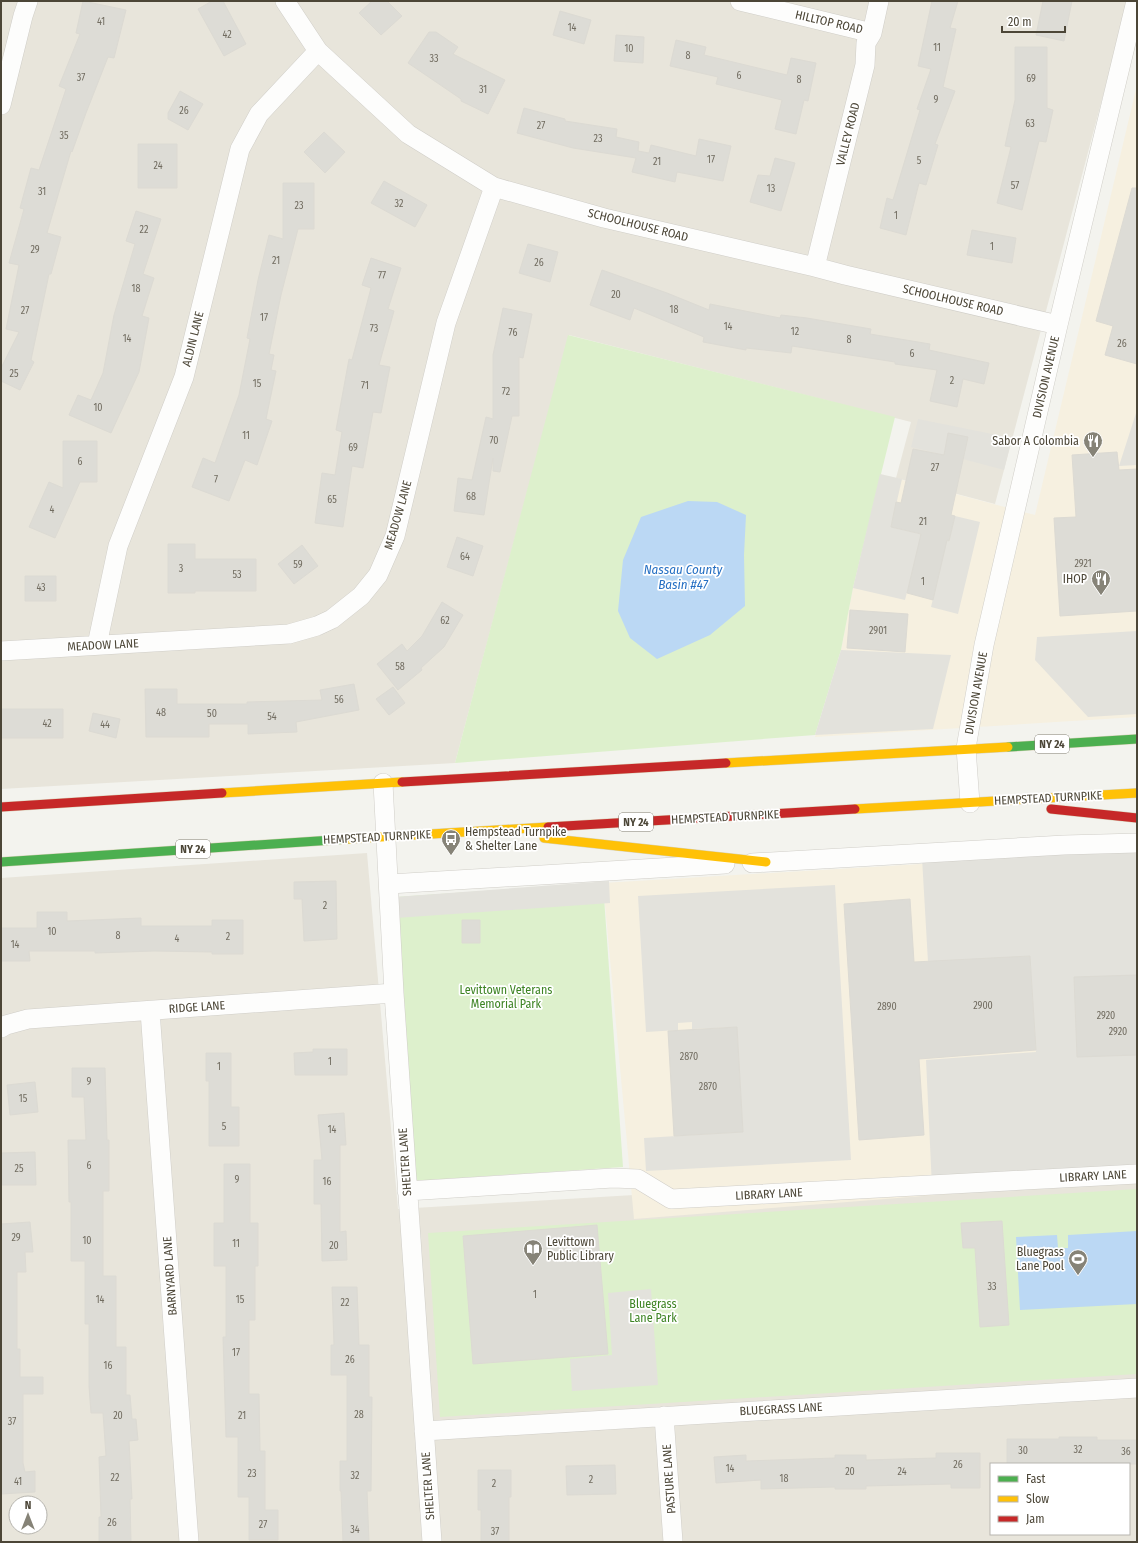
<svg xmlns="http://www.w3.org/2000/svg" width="1138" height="1543" viewBox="0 0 1138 1543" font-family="'Fira Sans Condensed',sans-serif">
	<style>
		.residential { fill: #e8e5db; fill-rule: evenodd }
		.commercial { fill: #f6f0e0 }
		.green { fill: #ddf0cc }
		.parking { fill: #e3e2dc }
		.water { fill: #bbd8f4 }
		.building { fill: #dddcd6; stroke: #dcdad3 }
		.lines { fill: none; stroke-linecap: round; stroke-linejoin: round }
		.street-casing { stroke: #d0cec8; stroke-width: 20 }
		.fast-casing { stroke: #d8d2b9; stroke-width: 10 }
		.slow-casing { stroke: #d8d2b9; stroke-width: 10 }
		.jam-casing { stroke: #d8d2b9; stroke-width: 10 }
		.street { stroke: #fdfdfc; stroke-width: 19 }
		.fast { stroke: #4caf50; stroke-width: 9 }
		.slow { stroke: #ffc107; stroke-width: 9 }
		.jam { stroke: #c62828; stroke-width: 9 }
		.labels { text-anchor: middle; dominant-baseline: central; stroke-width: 3.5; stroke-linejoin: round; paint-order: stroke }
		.number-label { font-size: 10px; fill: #716c60 }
		.shield { fill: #fff; stroke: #827e73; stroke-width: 1 }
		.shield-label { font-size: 11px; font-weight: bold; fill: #4c4637 }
		.street-label { font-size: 12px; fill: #4c4637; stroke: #fff }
		.poi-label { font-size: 12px; fill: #4c4637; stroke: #fff; text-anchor: end }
		.park-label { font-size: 12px; fill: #3e8424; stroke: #fff }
		.water-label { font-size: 13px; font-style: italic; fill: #256fc3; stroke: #fff }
	</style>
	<rect width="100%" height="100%" fill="#f3f3ee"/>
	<path class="residential" d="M1 1H1128L995 504 896 478 911 422 569 335 455 763 1 789Z
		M367 853 398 1209 1137 1165V1542H1V878ZM991 1464H1129V1534H991ZM16 1503H40V1527H16Z"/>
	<path class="commercial" d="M1137 85V717L815 737 841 650 853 588 880 474 1035 515Z
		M1137 851V1179L634 1219 603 883Z"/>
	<path class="green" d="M568 335 895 417 853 588 841 650 815 735 455 763Z
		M603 883 623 1167 415 1181 395 897Z
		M1137 1189V1374L440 1417 428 1233Z"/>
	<path class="parking" d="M1137 410V465L1119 466Z
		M918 419 1012 438 1004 470 963 459 968 437 948 433 944 455 911 447Z
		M880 474 902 479 891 527 949 541 955 516 980 522 958 614 931 607 940 570 914 565 905 600 853 588Z
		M1137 631V714L1088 717 1035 660 1037 637Z
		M841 650 951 655 933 729 815 735Z
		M1137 844V1175L932 1187 926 1060 1036 1052 1030 956 928 962 922 858Z
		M609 881 610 903 396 918 395 897Z
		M835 885 851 1160 646 1171 644 1138 743 1132 737 1027 692 1029V1022L678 1023V1030L646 1032 638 896Z
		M651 1289 658 1385 572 1391 570 1359 612 1355 608 1293Z"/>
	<path class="water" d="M688 501 717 502 746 515 744 555 745 606 710 635 657 659 630 638 618 611 623 560 641 517Z
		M1137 1231V1304L1020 1310 1016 1237 1057 1235 1058 1248H1068V1235Z"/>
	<path class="building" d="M83 1 126 10 114 58 108 57 86 113 72 152 71 151 47 233 61 237 51 274H49L31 360 34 362 20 390 1 381V368L19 332 6 329 19 265 9 263 24 209 20 208 31 168 39 170 66 89 59 86 80 34 76 33Z
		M212 1H223L246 44 224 56 198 9Z
		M372 1H387L402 16 381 35 359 13Z
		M932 1H958L950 28 956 29 943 87 955 91 935 144 938 145 926 185 919 183 906 235 880 228 887 198 893 200 920 110 917 109 931 69 918 66Z
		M1043 1H1072L1064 41 1036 35Z
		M560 11 591 20 584 44 553 35Z
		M429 32H436L458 47 453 54 505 80 488 114 461 101V99L408 63Z
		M616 35 644 37 643 63 614 61Z
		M676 40 706 47 704 55 787 75 791 58 816 63 808 101 804 100 796 134 775 129 782 100 716 84 718 77 670 66Z
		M1015 47H1047V108L1053 110 1046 142 1039 141 1022 210 997 203 1011 147 1005 146 1015 100Z
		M180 91 203 104 188 130 168 119V113Z
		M524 108 565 119V121L617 129 616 137 639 142 638 151 649 153 651 145 696 156 699 139 731 146 723 181 677 172 675 182 632 172 636 158 573 148 517 133Z
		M324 132 345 152 325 173 304 152Z
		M138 144H177V188H138Z
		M775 158 795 163 781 211 750 202 758 175 770 176Z
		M384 181 427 205 415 227 371 203Z
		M283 183H314V229H298L281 295 269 354 274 355 271 370 276 371 266 419 272 421 257 465 245 460 229 501 192 487 203 458 215 463 239 395 250 339 247 338 258 280 269 235 283 239Z
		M1132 188H1137V364L1105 355 1113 326 1096 321Z
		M136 211 161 219 143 274 154 278 142 316 149 318 139 372 111 433 69 415 78 395 91 400 103 373 114 315 135 244 126 241Z
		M972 230 1016 238 1012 263 967 255Z
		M528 244 558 252 550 282 519 273Z
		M371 258 401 268 388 309 394 311 379 365 390 367 381 413 373 412 363 468 352 466 343 527 315 523 322 473 335 475 342 432 336 430 349 359 352 360 371 288 362 285Z
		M602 270 667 293 709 310 710 304 780 318 781 315 807 318 871 329 870 334 930 344 929 350 989 363 984 384 963 379 957 407 930 401 937 370 895 364V362L792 346 791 353 746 348V350L703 342 704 337 634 308 630 320 590 305Z
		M503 308 532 314 523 358 519 357V416H512L500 472 493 471V458L484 515 454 511 458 478 472 480 486 417 493 419V355Z
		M948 433 968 437 951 515 955 516 949 541 947 540 933 600 907 593 921 534 891 527 896 502 901 503 913 449 944 455Z
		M63 441H97V482H80L55 538 29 527 49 482 63 488Z
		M1117 452 1119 470 1137 469V611L1060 616 1054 518 1076 517 1072 455Z
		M457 537 483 546 473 576 447 567Z
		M168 544H195V559H256V591H195V593H168Z
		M302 545 318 566 294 584 278 564Z
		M25 576H56V601H25Z
		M442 602 463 615 444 647 421 668 422 670 398 690 377 664 402 644 407 651 422 636Z
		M850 610 908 614 905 652 847 648Z
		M354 684 359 710 296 722 297 732 248 734V724H209V737H146L145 689H177V704H247V702L322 700 320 690Z
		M393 687 405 703 389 715 376 699Z
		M1 709H63V738H1Z
		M93 713 120 719 116 738 89 731Z
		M336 881 337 939 304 941 302 899H294V882Z
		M910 899 914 962 1030 956 1036 1050 919 1059 924 1135 859 1140 844 904Z
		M37 912H67V921L141 918V926H212V920H243V954H212V952L154 951 95 953V951H29L30 961H1V928H37Z
		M462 920H480V943H462Z
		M1137 975V1055L1077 1057 1074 977Z
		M737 1027 743 1132 674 1136 668 1031Z
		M313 1049H347V1075H295L294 1053 313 1052Z
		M206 1053H231V1107H239V1146H209V1081H206Z
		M72 1068H105L107 1140H109V1191H103V1276H116V1347H126V1395H130L132 1419H136L138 1440 129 1441 132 1499H130L131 1542H99V1517H101L99 1457 106 1456 103 1413H91L89 1386V1324H85V1261H71V1202H69L68 1140H86L84 1097H72Z
		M35 1082 38 1112 10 1115 7 1085Z
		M344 1113 346 1145H340V1232L346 1231 347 1260 322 1261 321 1204H314V1160H322L318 1115Z
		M35 1152 36 1185H2L1 1153Z
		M224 1164H250V1223H258V1266H255V1320H249V1394H259L260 1451H265V1510H278V1540H249V1497H238V1437H226L223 1337H226V1266H214V1223H224Z
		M1002 1221 1009 1325 980 1327 975 1248H963L961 1223Z
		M30 1222 33 1252H25L26 1272H17V1349H20V1377H43V1394H23V1463L25 1472 35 1471V1492L1 1494V1224Z
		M597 1225 608 1354 473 1364 463 1236Z
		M332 1287H357L359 1345H369V1397H372L371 1491H367L369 1542H343L341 1491H340V1461H347V1375H331V1345H334Z
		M1059 1437H1097V1440H1137V1464H1115V1463L1007 1464V1439H1059Z
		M936 1453H980V1488H951V1484L866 1486V1489H835V1487L761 1489V1480L716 1483 714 1457 746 1455V1461L835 1458V1455H866V1460L936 1458Z
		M615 1465 616 1494 567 1495 566 1466Z
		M478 1470H511V1497H509V1542H481V1510H478Z"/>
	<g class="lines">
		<g class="street-casing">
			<path id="street" d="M285 1 318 51 408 134 494 187 604 218 815 267 845 275 1058 325
				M740 1 872 33
				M1 105 23 16 28 1
				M815 267 865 65 866 43 872 33 879 1
				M97 645 118 546 184 377 240 149 259 114 318 51
				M1 651 289 634 317 626 332 619 361 596 378 575 395 536 446 323 494 187
				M383 783 394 993 432 1542
				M970 803 966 748 984 645 1058 325 1136 1
				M752 863 1064 845 1137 843
				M389 884 725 864
				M150 1011 189 1542
				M1 1028 6 1025 28 1019 394 993
				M407 1191 613 1178 638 1179 671 1199 1137 1174
				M664 1416 673 1542
				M424 1431 1137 1388"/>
		</g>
		<g class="fast-casing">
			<path id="fast" d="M1008 747 1137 739
				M1 862 348 839"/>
		</g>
		<g class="slow-casing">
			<path id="slow" d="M726 763 1008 747
				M222 793 402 782
				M855 809 1137 793
				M544 838 766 862
				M348 839 548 827"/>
		</g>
		<g class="jam-casing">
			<path id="jam" d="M402 782 726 763
				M1 807 222 793
				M1051 809 1137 818
				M548 827 855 809"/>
		</g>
		<use href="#street" class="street"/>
		<use href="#fast" class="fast"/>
		<use href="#slow" class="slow"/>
		<use href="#jam" class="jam"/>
	</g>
	<defs>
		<g id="restaurant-pin" transform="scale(1)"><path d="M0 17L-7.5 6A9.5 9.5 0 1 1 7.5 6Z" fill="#868377" stroke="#fff"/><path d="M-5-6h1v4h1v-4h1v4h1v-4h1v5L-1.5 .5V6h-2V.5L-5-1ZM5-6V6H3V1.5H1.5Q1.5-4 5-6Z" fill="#fff"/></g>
		<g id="bus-pin" transform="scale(1)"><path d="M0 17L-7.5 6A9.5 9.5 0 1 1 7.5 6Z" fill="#868377" stroke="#fff"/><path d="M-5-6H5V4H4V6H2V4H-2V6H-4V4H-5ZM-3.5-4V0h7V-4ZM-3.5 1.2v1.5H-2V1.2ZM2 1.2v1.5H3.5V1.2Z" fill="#fff"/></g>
		<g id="library-pin" transform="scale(1)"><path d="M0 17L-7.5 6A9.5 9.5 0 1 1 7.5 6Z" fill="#868377" stroke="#fff"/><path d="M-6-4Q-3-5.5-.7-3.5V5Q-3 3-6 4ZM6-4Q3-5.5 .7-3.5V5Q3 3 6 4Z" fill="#fff"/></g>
		<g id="stadium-pin" transform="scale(1)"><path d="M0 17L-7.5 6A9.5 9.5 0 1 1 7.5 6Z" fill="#868377" stroke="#fff"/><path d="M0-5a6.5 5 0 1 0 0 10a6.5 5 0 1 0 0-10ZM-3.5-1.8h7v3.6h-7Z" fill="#fff"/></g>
	</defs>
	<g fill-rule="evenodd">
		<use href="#restaurant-pin" x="1093" y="441"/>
		<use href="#restaurant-pin" x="1101" y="579"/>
		<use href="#bus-pin" x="451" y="839"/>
		<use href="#library-pin" x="533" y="1249"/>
		<use href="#stadium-pin" x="1078" y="1259"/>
	</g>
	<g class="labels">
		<g class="number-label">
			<text x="101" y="22">41</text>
			<text x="572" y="28">14</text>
			<text x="227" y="35">42</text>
			<text x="937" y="48">11</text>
			<text x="629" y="49">10</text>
			<text x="688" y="56">8</text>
			<text x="434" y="59">33</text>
			<text x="739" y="76">6</text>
			<text x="81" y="78">37</text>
			<text x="1031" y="79">69</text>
			<text x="799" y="80">8</text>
			<text x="483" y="90">31</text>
			<text x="936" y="100">9</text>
			<text x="184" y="111">26</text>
			<text x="1030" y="124">63</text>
			<text x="541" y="126">27</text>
			<text x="64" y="136">35</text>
			<text x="598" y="139">23</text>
			<text x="711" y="160">17</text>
			<text x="919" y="161">5</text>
			<text x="657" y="162">21</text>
			<text x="158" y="166">24</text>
			<text x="1015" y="186">57</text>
			<text x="771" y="189">13</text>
			<text x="42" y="192">31</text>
			<text x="399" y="204">32</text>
			<text x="299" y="206">23</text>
			<text x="896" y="216">1</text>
			<text x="144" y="230">22</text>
			<text x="992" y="247">1</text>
			<text x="35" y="250">29</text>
			<text x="276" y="261">21</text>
			<text x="539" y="263">26</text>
			<text x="382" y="276">77</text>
			<text x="136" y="289">18</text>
			<text x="616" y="295">20</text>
			<text x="674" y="310">18</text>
			<text x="25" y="311">27</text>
			<text x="264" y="318">17</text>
			<text x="728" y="327">14</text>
			<text x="374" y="329">73</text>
			<text x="795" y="332">12</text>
			<text x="513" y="333">76</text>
			<text x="127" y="339">14</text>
			<text x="849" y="340">8</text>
			<text x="1122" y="344">26</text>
			<text x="912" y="354">6</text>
			<text x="14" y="374">25</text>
			<text x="952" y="381">2</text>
			<text x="257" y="384">15</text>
			<text x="365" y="386">71</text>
			<text x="506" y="392">72</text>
			<text x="98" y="408">10</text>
			<text x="246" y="436">11</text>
			<text x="494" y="441">70</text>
			<text x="353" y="448">69</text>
			<text x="80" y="462">6</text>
			<text x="935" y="468">27</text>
			<text x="216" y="480">7</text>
			<text x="471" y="497">68</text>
			<text x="332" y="500">65</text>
			<text x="52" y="510">4</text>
			<text x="923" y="522">21</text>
			<text x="465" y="557">64</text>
			<text x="1083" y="564">2921</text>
			<text x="298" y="565">59</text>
			<text x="181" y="569">3</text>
			<text x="237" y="575">53</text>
			<text x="923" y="582">1</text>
			<text x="41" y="588">43</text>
			<text x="445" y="621">62</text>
			<text x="878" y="631">2901</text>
			<text x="400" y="667">58</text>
			<text x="339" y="700">56</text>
			<text x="161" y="713">48</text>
			<text x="212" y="714">50</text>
			<text x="272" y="717">54</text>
			<text x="47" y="724">42</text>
			<text x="105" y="725">44</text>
			<text x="325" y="906">2</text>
			<text x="52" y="932">10</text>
			<text x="118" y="936">8</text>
			<text x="228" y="937">2</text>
			<text x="177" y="939">4</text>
			<text x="15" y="945">14</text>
			<text x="983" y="1006">2900</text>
			<text x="887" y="1007">2890</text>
			<text x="1106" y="1016">2920</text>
			<text x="1118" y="1032">2920</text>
			<text x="689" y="1057">2870</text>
			<text x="330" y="1062">1</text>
			<text x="219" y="1067">1</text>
			<text x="89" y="1082">9</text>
			<text x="708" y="1087">2870</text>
			<text x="23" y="1099">15</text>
			<text x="224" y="1127">5</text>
			<text x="332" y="1130">14</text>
			<text x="89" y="1166">6</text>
			<text x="19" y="1169">25</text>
			<text x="237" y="1180">9</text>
			<text x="327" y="1182">16</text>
			<text x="16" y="1238">29</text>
			<text x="87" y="1241">10</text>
			<text x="236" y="1244">11</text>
			<text x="334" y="1246">20</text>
			<text x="992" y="1287">33</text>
			<text x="535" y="1295">1</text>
			<text x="100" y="1300">14</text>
			<text x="240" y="1300">15</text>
			<text x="345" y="1303">22</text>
			<text x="236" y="1353">17</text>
			<text x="350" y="1360">26</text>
			<text x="108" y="1366">16</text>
			<text x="359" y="1415">28</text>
			<text x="118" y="1416">20</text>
			<text x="242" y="1416">21</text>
			<text x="12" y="1422">37</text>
			<text x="1078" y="1450">32</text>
			<text x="1023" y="1451">30</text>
			<text x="1126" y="1452">36</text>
			<text x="958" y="1465">26</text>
			<text x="730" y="1469">14</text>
			<text x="850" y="1472">20</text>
			<text x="902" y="1472">24</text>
			<text x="252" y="1474">23</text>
			<text x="355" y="1476">32</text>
			<text x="115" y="1478">22</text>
			<text x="784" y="1479">18</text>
			<text x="591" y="1480">2</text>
			<text x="18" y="1482">41</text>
			<text x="494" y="1484">2</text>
			<text x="112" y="1523">26</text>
			<text x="263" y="1525">27</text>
			<text x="355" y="1530">34</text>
			<text x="495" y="1532">37</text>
		</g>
		<g class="shield">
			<rect x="1035" y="735" width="34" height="18" rx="3"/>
			<rect x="619" y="813" width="34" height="18" rx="3"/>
			<rect x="176" y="840" width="34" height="18" rx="3"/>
		</g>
		<g class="shield-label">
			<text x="1052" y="744">NY 24</text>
			<text x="636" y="822">NY 24</text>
			<text x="193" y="849">NY 24</text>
		</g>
		<g class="street-label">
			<text transform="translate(829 22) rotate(13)">HILLTOP ROAD</text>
			<text transform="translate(848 134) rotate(-76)">VALLEY ROAD</text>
			<text transform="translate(638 225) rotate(14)">SCHOOLHOUSE ROAD</text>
			<text transform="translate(953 300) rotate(13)">SCHOOLHOUSE ROAD</text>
			<text transform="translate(193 339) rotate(-76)">ALDIN LANE</text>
			<text transform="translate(1046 377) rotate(-77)">DIVISION AVENUE</text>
			<text transform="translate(398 515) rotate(-74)">MEADOW LANE</text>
			<text transform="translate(103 645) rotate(-3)">MEADOW LANE</text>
			<text transform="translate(976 693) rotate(-80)">DIVISION AVENUE</text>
			<text transform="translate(1048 798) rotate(-3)">HEMPSTEAD TURNPIKE</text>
			<text transform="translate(725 817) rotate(-3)">HEMPSTEAD TURNPIKE</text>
			<text transform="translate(377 837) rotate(-3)">HEMPSTEAD TURNPIKE</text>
			<text transform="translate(197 1007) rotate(-4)">RIDGE LANE</text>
			<text transform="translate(405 1162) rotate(-94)">SHELTER LANE</text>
			<text transform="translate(1093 1176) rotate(-3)">LIBRARY LANE</text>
			<text transform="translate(769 1194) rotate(-3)">LIBRARY LANE</text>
			<text transform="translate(170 1276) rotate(-94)">BARNYARD LANE</text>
			<text transform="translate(781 1409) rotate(-3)">BLUEGRASS LANE</text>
			<text transform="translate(669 1479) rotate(-94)">PASTURE LANE</text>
			<text transform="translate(428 1486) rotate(-94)">SHELTER LANE</text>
		</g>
		<g class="poi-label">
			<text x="1079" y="441">Sabor A Colombia</text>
			<text x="1087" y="579">IHOP</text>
			<text x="465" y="832" text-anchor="start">Hempstead Turnpike<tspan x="465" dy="14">&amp; Shelter Lane</tspan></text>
			<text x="547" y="1242" text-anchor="start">Levittown<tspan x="547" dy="14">Public Library</tspan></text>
			<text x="1064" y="1252">Bluegrass<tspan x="1064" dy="14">Lane Pool</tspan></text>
		</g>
		<g class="park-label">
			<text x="506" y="990">Levittown Veterans<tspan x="506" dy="14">Memorial Park</tspan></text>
			<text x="653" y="1304">Bluegrass<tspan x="653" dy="14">Lane Park</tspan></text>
		</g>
		<g class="water-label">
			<text x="683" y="569">Nassau County<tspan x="683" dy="15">Basin #47</tspan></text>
		</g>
	</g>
	<rect width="1138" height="1543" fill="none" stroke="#4c4637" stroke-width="4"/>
	<rect x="990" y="1463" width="140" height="72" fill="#ffffff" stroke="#b7b5af"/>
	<rect x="998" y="1476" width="20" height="6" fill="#4caf50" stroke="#b7b5af"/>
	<text x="1026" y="1483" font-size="12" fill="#4c4637">Fast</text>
	<rect x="998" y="1496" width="20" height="6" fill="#ffc107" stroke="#b7b5af"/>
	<text x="1026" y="1503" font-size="12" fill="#4c4637">Slow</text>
	<rect x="998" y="1516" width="20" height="6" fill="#c62828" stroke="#b7b5af"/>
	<text x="1026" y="1523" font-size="12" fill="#4c4637">Jam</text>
	<g transform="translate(28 1515)"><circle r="19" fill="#ffffff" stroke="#b7b5af"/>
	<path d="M0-3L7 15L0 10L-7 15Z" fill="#868377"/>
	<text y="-6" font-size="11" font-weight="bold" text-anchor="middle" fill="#4c4637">N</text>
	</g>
	<path d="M1002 26v6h63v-6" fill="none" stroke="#4c4637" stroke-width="2"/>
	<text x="1008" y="26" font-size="12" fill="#4c4637" stroke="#ffffff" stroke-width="3" paint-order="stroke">20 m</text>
</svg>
